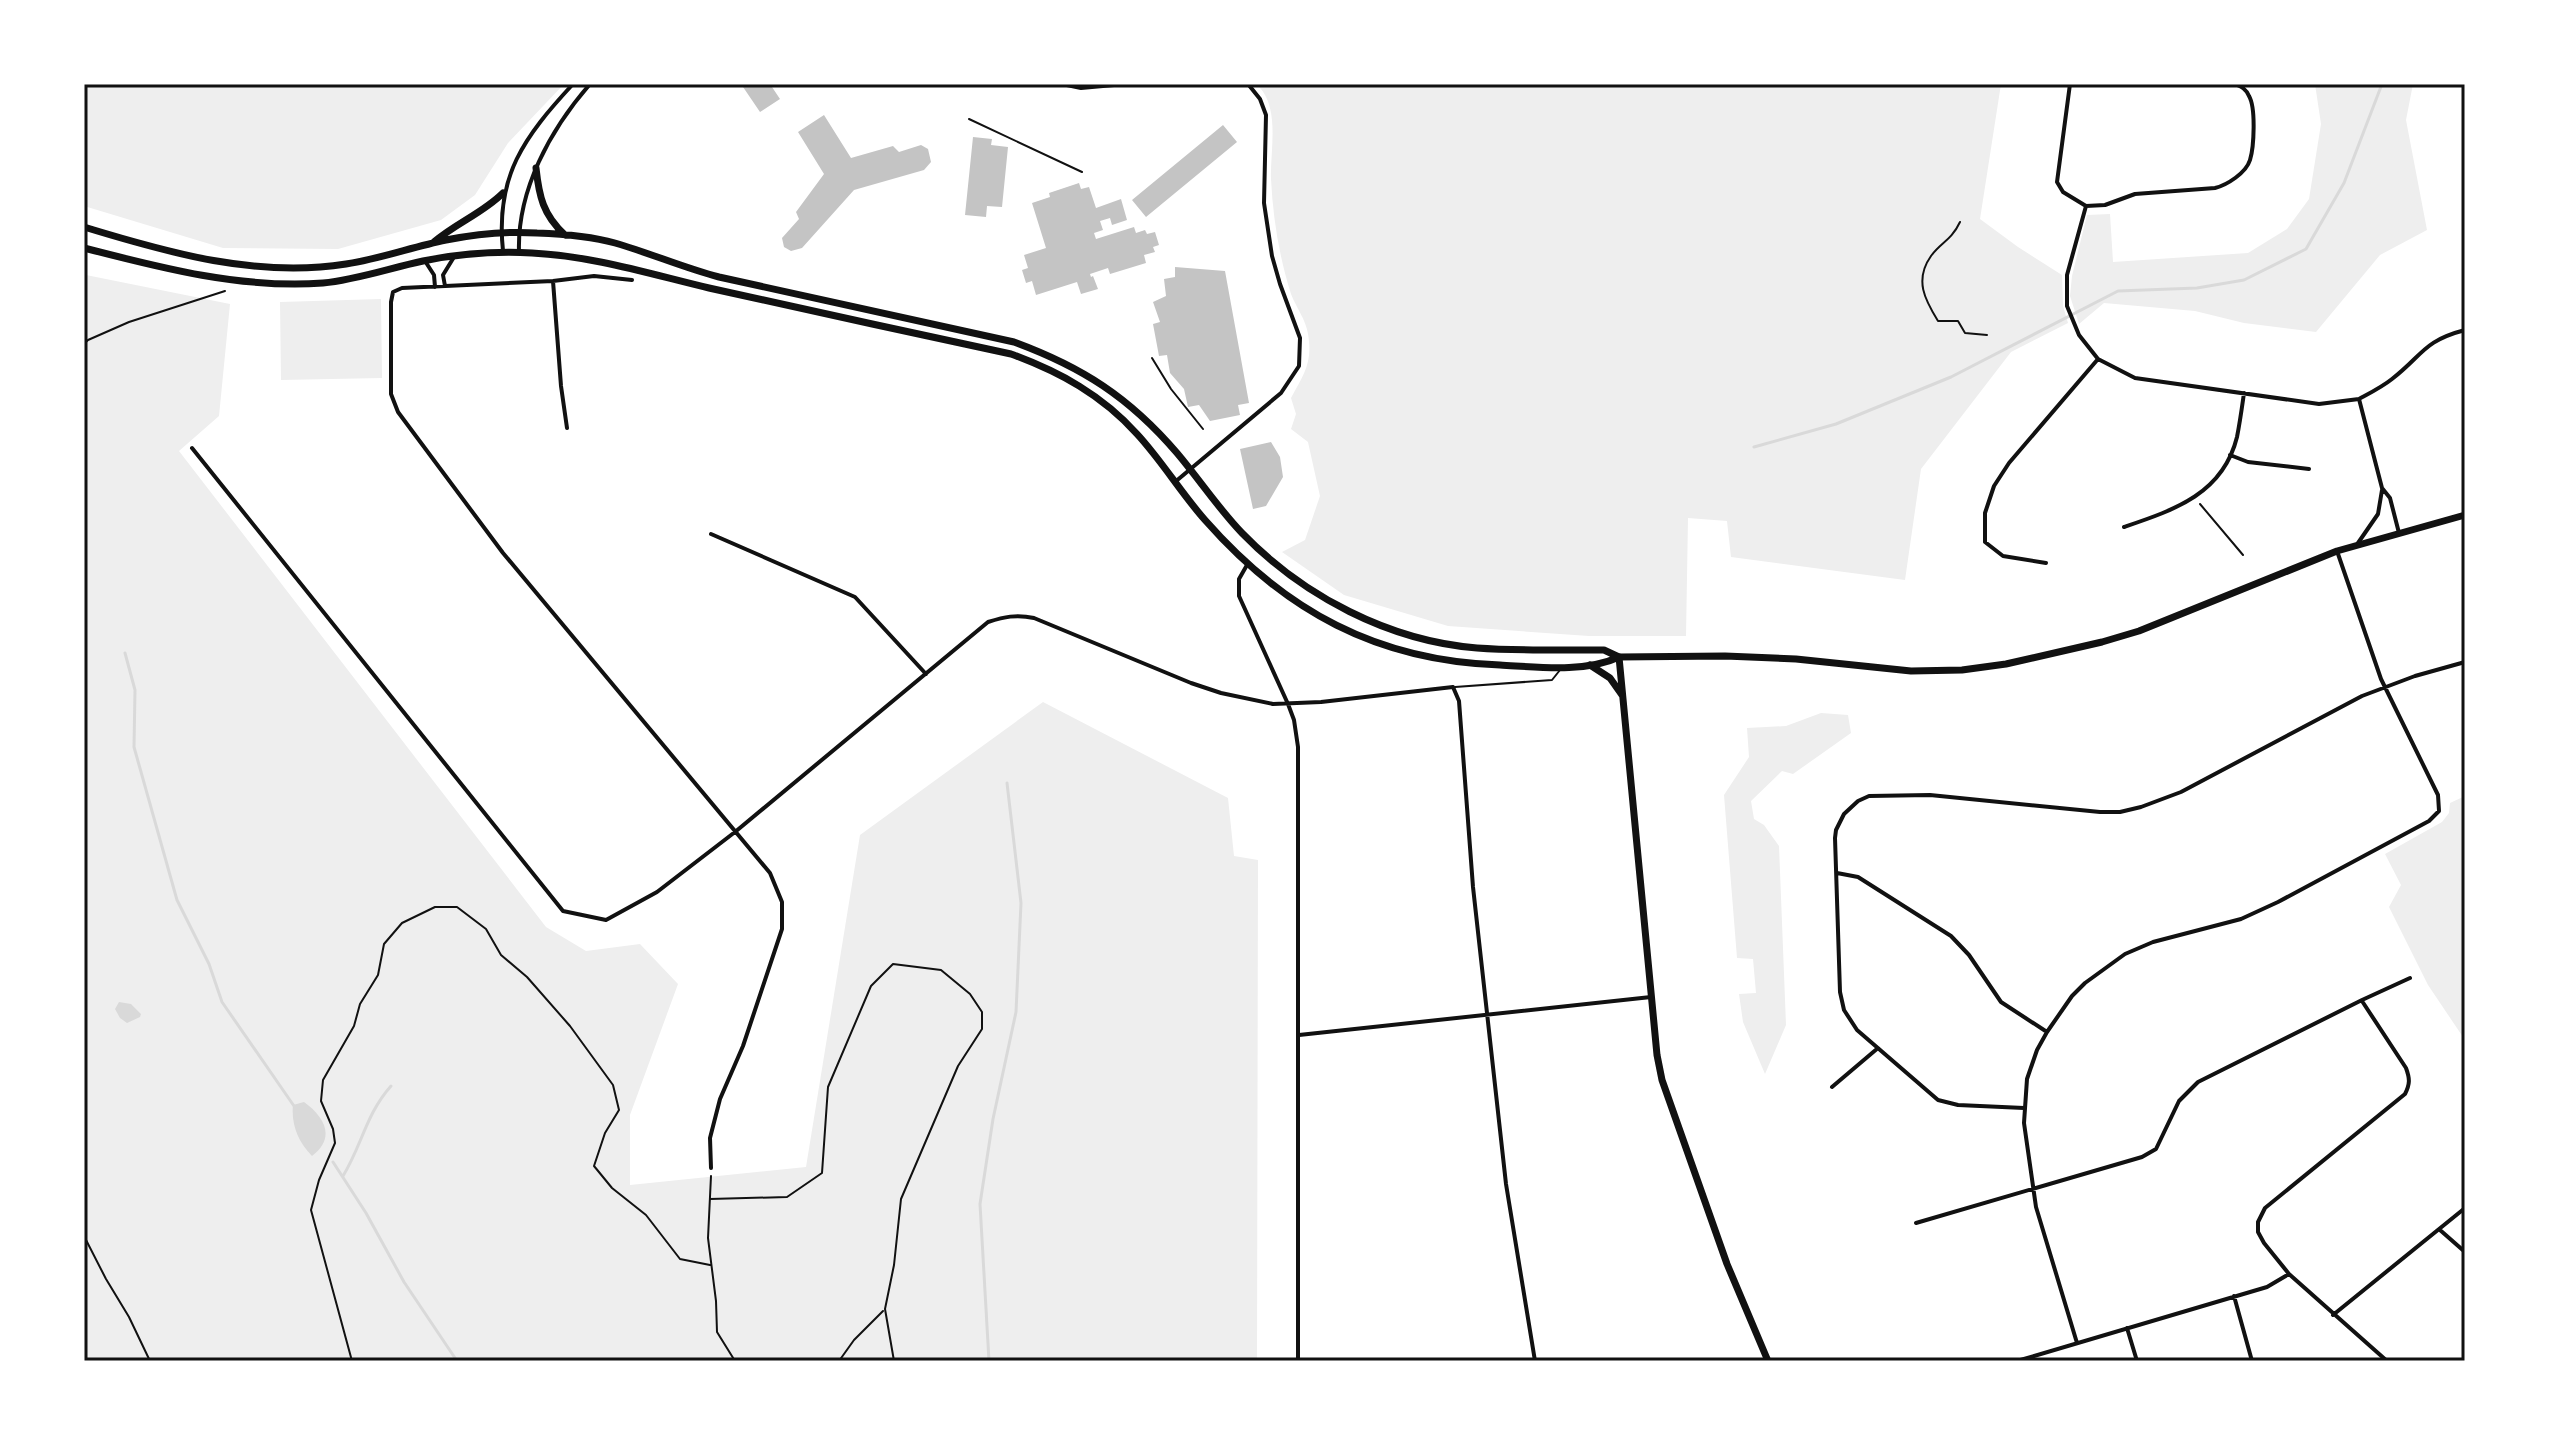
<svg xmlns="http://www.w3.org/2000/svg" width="2549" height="1445" viewBox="0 0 2549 1445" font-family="'PT Serif',serif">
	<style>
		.green { fill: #eee }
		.water { fill: #d9d9d9 }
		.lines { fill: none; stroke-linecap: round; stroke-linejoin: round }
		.stream { stroke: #d9d9d9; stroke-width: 3 }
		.building { fill: #c4c4c4 }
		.path { stroke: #111; stroke-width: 2 }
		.service { stroke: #111; stroke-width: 2 }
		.minor { stroke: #111; stroke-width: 4 }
		.primary { stroke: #111; stroke-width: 7 }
		.trunk { stroke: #111; stroke-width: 7 }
		.neatline { fill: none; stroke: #111; stroke-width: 3 }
	</style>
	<rect width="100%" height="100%" fill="#fff"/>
	<path class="green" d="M84 84H564L508 143 475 195 441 220 338 249 223 248 84 206Z
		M1256 84H2001L1980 219 2018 247 2062 275 2063 306 2068 323 2011 352 1921 469 1905 580 1731 557 1727 521 1688 518 1686 636H1589L1448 626 1344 595 1282 552 1305 540 1320 496 1308 442 1291 429 1296 414 1291 398C1304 374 1313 362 1308 334 1306 320 1296 307 1291 294 1279 256 1273 218 1271 179 1270 150 1281 105 1256 84Z
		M2315 84H2413L2406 120 2427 230 2380 255 2316 332 2244 323 2195 311 2104 303 2079 324 2070 296 2072 276 2087 215 2110 214 2113 262 2248 253 2287 229 2309 199 2321 124Z
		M86 275 230 304 219 416 179 451 546 927 586 951 640 944 678 984 630 1115V1185L806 1167 860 835 1043 702 1228 798 1234 856 1258 860 1257 1361H84Z
		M381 299 382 378 281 380 280 302Z
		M1821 713 1848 715 1851 733 1793 774 1782 771 1751 801 1754 819 1764 825 1779 846 1786 1025 1765 1074 1743 1022 1739 994 1756 993 1753 959 1737 958 1724 795 1749 757 1747 728 1786 726Z
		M2465 796V1040L2428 985 2389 907 2401 885 2385 854 2442 822 2449 813 2450 803Z"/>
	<path class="water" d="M119 1002 131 1004 141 1014 140 1017 127 1023 120 1018 115 1009Z
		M304 1102C325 1117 336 1138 312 1156 298 1142 291 1124 293 1105Z"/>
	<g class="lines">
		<path class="stream" d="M1754 447 1836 424 1951 377 2118 291 2197 288 2244 280 2306 249 2344 183 2382 84
			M125 653 135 690 134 747 177 900 209 964 222 1002 294 1106
			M333 1162 366 1213 404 1282 457 1361
			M343 1176C362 1145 366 1114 391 1086
			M989 1361 980 1204 993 1119 1016 1012 1021 903 1007 783"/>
	</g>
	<path class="building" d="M741 84H770L780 99 760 112Z
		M824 115 851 158 893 146 899 152 921 145 928 149 931 162 924 170 854 190 802 248 791 251 784 247 782 238 799 219 796 212 824 174 798 132Z
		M1223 125 1237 142 1146 217 1132 200Z
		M973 137 992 139 991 145 1008 147 1002 207 987 206 986 217 965 215Z
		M1079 183 1081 189 1089 187 1096 208 1121 199 1127 220 1112 225 1110 218 1100 221 1103 230 1094 233 1096 239 1134 227 1136 233 1145 230 1147 234 1155 232 1159 245 1153 247 1155 252 1144 255 1146 263 1110 274 1108 268 1090 274 1091 277 1093 276 1098 289 1081 294 1077 282 1036 295 1032 281 1026 283 1022 270 1028 268 1024 255 1046 248 1032 203 1050 197 1049 193Z
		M1175 267 1225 271 1249 403 1238 405 1240 415 1210 421 1199 405 1188 407 1184 389 1170 373 1167 355 1159 356 1153 324 1160 322 1153 302 1166 296 1164 279 1175 277Z
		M1271 442 1280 457 1283 477 1266 506 1253 509 1240 449Z"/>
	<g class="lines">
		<path class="path" d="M1960 222C1951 241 1941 242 1931 256 1914 280 1925 300 1938 321H1958L1965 333 1987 335
			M84 344 88 340 129 322 225 291
			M2200 504 2243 555
			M711 1176 708 1238 716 1301 717 1332 735 1361
			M710 1199 787 1197 822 1173 828 1087 871 986 893 964 941 970 970 994 982 1012V1029L958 1066 901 1199 894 1265 885 1309 894 1361
			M84 1236 106 1279 129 1317 150 1361
			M352 1361 311 1210 319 1180 335 1143 333 1129 321 1101 323 1080 354 1026 360 1004 378 975 384 944 402 923 435 907H457L486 929 501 955 527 977 570 1026 613 1085 619 1110 605 1133 594 1166 612 1188 646 1215 680 1259 710 1265
			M839 1361 854 1340 883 1311"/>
		<path class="service" d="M969 119 1082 172
			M1152 358 1171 389 1203 429
			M1455 687 1552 680 1560 670"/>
		<path class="minor" d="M1062 84 1081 88 1125 84
			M2070 84 2057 182 2063 192 2086 206 2105 205 2135 194 2215 188C2227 185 2246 173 2250 160 2254 147 2256 108 2249 96 2246 89 2242 87 2235 84
			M2086 206 2067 275V306L2079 335 2098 359 2135 378 2319 404 2359 399
			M503 251C495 176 524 137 573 84
			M519 252C517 190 550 130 590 84
			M425 261 434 275 435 287
			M632 280 594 276 553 281 402 288 393 292 391 302V394L398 412 503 553 770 873 782 902V929L743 1046 720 1099 710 1138 711 1168
			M553 281 561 386 567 428
			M445 286 443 275 454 257
			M192 448 563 911 606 920 657 892 735 832 988 622C1004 617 1016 614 1034 618L1191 683 1221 693 1273 704 1321 702 1453 687 1459 701 1473 887 1506 1184 1535 1361
			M2230 455 2248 462 2309 469
			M1175 482 1281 393 1299 366 1300 338 1280 284 1272 256 1264 203 1266 115 1260 99 1248 84
			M2124 527C2174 510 2223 494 2237 437 2240 422 2242 407 2244 393
			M2399 533 2390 498 2382 488 2359 399C2370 393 2382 387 2392 379 2423 355 2423 341 2465 330
			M711 534 855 597 926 674
			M2358 543 2378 514 2382 490
			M2046 563 2003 556 1985 542V513L1994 486 2009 463 2098 359
			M1247 565 1239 579V596L1288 704 1294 720 1298 747V1361
			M1837 873 1858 877 1951 936 1969 955 2001 1002 2047 1032
			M2362 1001 2406 1068C2410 1079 2410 1084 2405 1094L2265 1208 2258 1222V1232L2264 1243 2289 1274 2387 1361
			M1299 1035 1651 997
			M1832 1087 1878 1048
			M2024 1108 1958 1105 1938 1100 1857 1030 1844 1010 1840 992 1835 838 1836 830 1844 814 1858 801 1869 796 1930 795 2100 812H2120L2141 807 2181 792 2362 696 2415 676 2465 662
			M1916 1223 2142 1157 2156 1149 2179 1101 2198 1082 2362 1000 2410 978
			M2440 1230 2465 1252
			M2234 1296 2252 1361
			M2333 1315 2465 1208
			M2127 1328 2137 1361
			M2077 1343 2036 1207 2024 1123 2027 1079 2037 1050 2047 1032 2072 996 2085 983 2125 954 2153 942 2241 919 2278 902 2429 821 2439 811 2438 795 2381 679 2337 551
			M2017 1361 2267 1287 2289 1274"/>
		<path class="primary" d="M1619 657 1657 1055 1662 1080 1727 1264 1768 1361
			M1590 665 1610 678 1622 695"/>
		<path class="trunk" d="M536 168C539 196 543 215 565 235
			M84 227C169 253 257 278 346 264 380 259 412 247 446 240 476 234 507 231 537 233 563 234 590 236 615 243 650 253 684 268 719 277L1014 342C1082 367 1129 397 1177 453 1199 479 1218 508 1242 533 1303 596 1389 641 1477 648 1519 651 1562 650 1604 650L1619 657
			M434 242C456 223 483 213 503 193
			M84 248C161 268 242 289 323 283 356 280 390 268 423 261 458 254 496 251 532 253 593 256 650 274 709 288 810 311 910 332 1011 354 1060 372 1102 395 1137 434 1162 461 1181 493 1205 520 1285 611 1377 661 1500 665 1537 667 1585 673 1619 657L1725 656 1796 659 1911 671 1962 670 2006 664 2102 642 2139 631 2337 551 2465 515"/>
	</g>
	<rect width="2549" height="1445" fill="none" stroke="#ffffff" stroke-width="172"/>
	<rect x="86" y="86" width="2377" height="1273" class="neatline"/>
</svg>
